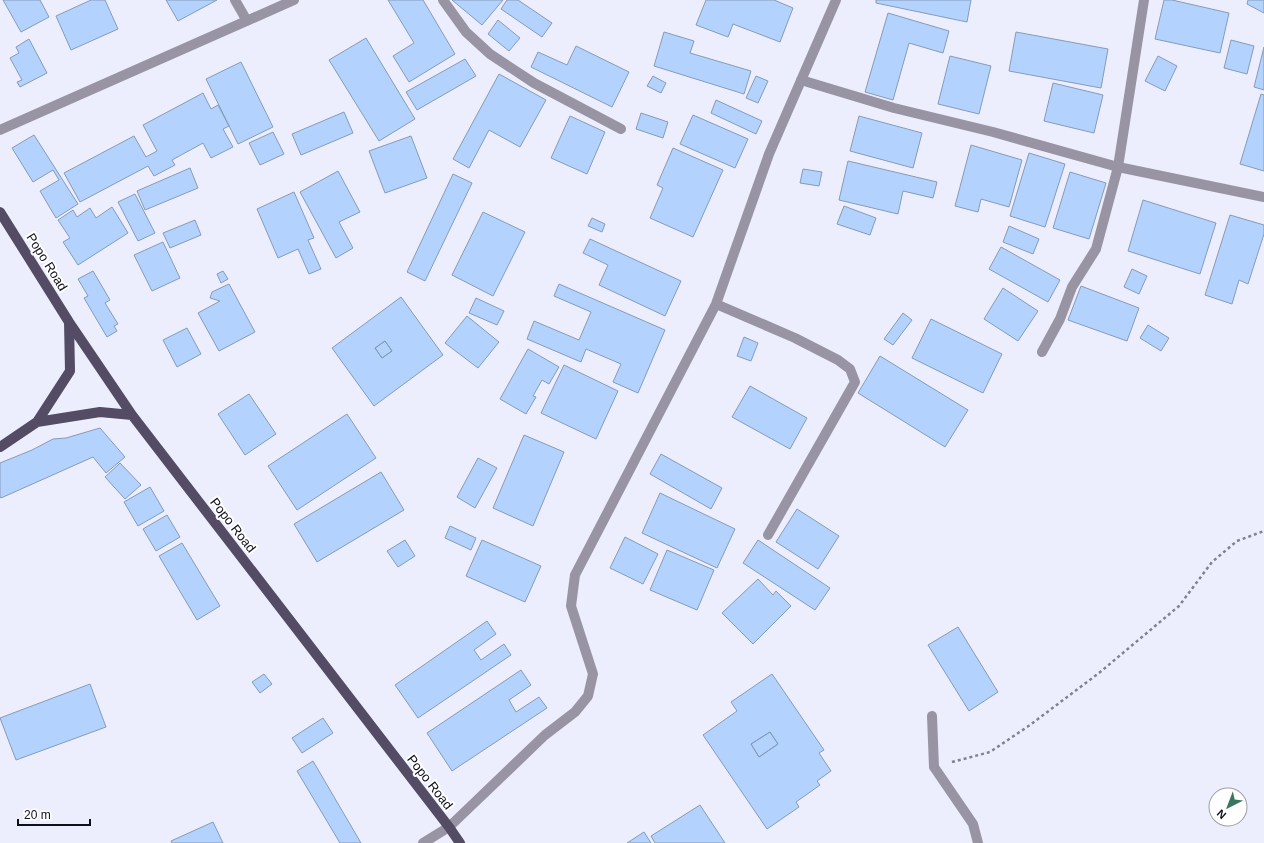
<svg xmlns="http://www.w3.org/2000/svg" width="1264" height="843" viewBox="0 0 1264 843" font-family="Arial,sans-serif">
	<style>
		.building { fill: #b3d3fe; stroke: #859bb8; fill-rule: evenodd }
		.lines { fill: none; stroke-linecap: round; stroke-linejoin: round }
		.path { stroke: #808290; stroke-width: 2.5; stroke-dasharray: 3 3; stroke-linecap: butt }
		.minor { stroke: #9994a3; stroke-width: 10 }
		.major { stroke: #544b64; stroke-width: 10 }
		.labels { text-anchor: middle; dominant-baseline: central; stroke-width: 4; stroke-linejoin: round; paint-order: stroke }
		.street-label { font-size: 13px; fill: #0d0f1b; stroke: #fff }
	</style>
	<rect width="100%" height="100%" fill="#eceefd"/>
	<path class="building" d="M3 0H40L49 17 21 32Z
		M91 0H105L118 29 71 50 56 16Z
		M166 0H217L178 21Z
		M388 0H423L455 54 409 82 393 56 414 43Z
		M452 0H503L482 25Z
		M507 0H518L552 23 542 37 501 9Z
		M706 0H774L793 8 780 42 733 24 728 37 696 25Z
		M876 0H971L967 22 876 3Z
		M1164 0H1172L1229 13 1220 53 1155 39Z
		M1248 0H1264V13L1247 4Z
		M888 13 949 31 943 53 909 43 893 100 865 92Z
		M498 20 520 38 509 51 488 34Z
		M664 32 694 41 690 53 751 71 744 94 654 66Z
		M1016 32 1108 49 1101 88 1009 71Z
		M366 38 415 119 379 141 329 60Z
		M29 39 47 73 20 87 17 82 22 80 10 58 19 53 16 47Z
		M1231 40 1254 46 1247 74 1224 68Z
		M576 46 629 72 612 107 531 67 538 52 567 65Z
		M1264 47V90L1254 87Z
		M950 56 991 66 979 114 938 104Z
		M1158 56 1177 66 1165 91 1145 81Z
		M465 59 476 76 417 110 406 92Z
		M241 62 273 127 238 144 206 79Z
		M499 74 546 100 520 147 489 130 469 168 453 159Z
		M653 76 666 83 661 93 647 86Z
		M756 76 768 81 758 103 746 98Z
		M1053 83 1103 95 1094 133 1044 121Z
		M203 93 211 109 218 105 229 126 223 129 233 147 211 158 203 143 172 160 175 165 154 176 148 166 80 202 64 173 134 136 146 157 157 151 143 125Z
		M1261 94 1264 95V171L1240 164Z
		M716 100 762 121 756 134 711 113Z
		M344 112 353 133 301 155 292 134Z
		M641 113 668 122 663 138 636 129Z
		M693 115 748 139 735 168 680 144Z
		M570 116 605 132 587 174 551 158Z
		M859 116 922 133 913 168 850 151Z
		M273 132 284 154 260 165 249 143Z
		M34 135 78 204 56 218 40 191 59 180 53 170 33 182 12 148Z
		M411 136 427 178 385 193 369 151Z
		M971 145 1022 160 1009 207 981 199 978 212 955 206Z
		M673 148 723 170 693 237 650 218 663 188 657 185Z
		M1029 153 1065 164 1045 227 1010 216Z
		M848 161 937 182 933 198 903 191 898 214 839 200Z
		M190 168 198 188 145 210 137 191Z
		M803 169 822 172 819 186 800 183Z
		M338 171 360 212 339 222 353 248 336 258 300 192Z
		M1070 172 1106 183 1089 239 1053 228Z
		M453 174 472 183 425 281 407 272Z
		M294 192 314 238 308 240 321 269 309 274 298 249 278 258 257 209Z
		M135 194 155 233 138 241 118 202Z
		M1143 200 1216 223 1200 274 1128 251Z
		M844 206 876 218 870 235 837 224Z
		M112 207 128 233 78 265 63 242 70 238 58 220 73 210 77 217 90 208 96 218Z
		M483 212 525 232 493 296 452 275Z
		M1230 215 1264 225V234L1248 284 1239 280 1232 304 1205 295Z
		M592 218 605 224 602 232 588 226Z
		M195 220 201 235 170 248 163 233Z
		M1009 226 1039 239 1033 254 1003 242Z
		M590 239 681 281 665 316 599 285 608 265 583 253Z
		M163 242 180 278 152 291 134 255Z
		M1001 247 1060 280 1048 302 989 269Z
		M1132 269 1147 276 1139 294 1124 287Z
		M93 271 110 300 105 303 118 324 114 326 117 331 107 337 84 298 88 296 78 279Z
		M223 271 228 279 221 283 217 274Z
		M229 284 255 332 219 351 198 313 220 301 210 298 212 292Z
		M559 284 665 330 638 393 613 382 621 364 586 349 581 362 527 339 534 321 579 340 591 312 554 296Z
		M1081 286 1139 308 1127 341 1068 320Z
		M1003 288 1038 311 1018 341 984 319Z
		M401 297 443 355 374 406 332 348ZM385 341 392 351 382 358 375 348Z
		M476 298 504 311 497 325 469 313Z
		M903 313 912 320 893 345 884 339Z
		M467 316 499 342 478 368 445 343Z
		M931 319 1002 354 983 393 912 358Z
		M1148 325 1169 338 1161 351 1140 338Z
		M187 328 201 354 177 367 163 340Z
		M744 337 758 343 751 361 737 356Z
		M385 341 392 351 382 358 375 348Z
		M528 349 559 367 549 384 542 380 533 396 536 397 526 414 500 399Z
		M880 356 968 410 945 447 858 393Z
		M564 365 618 391 596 439 541 413Z
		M750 386 807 418 790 449 732 417Z
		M249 394 276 434 245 455 218 414Z
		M347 414 376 458 297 510 268 466Z
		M100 428 125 457 106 473 93 457 1 498 0 497V463L32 450 53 439 66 438Z
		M524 435 564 452 533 526 493 508Z
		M661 454 722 488 711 509 650 474Z
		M478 458 497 468 475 508 457 497Z
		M120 463 141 485 125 499 105 477Z
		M381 472 404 510 317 562 294 524Z
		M150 487 164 511 138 526 124 502Z
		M660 493 735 529 717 568 642 533Z
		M797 509 839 536 818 569 776 542Z
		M167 515 180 537 156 551 143 529Z
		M450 526 476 538 471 550 445 538Z
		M625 537 658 554 643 584 610 568Z
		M405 540 415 556 398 567 387 551Z
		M482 540 541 566 525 602 466 576Z
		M758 540 830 588 815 610 743 563Z
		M182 543 220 606 197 620 159 556Z
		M667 550 714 570 697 610 650 590Z
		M758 579 773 595 776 591 791 606 753 644 722 613Z
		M487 621 496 634 474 650 481 660 504 644 511 655 418 718 395 685Z
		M958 627 998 692 969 711 928 645Z
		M521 670 531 685 509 700 516 712 539 697 547 708 452 771 427 733Z
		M264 674 272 684 260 693 252 682Z
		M772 674 824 750 819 753 831 771 817 781 820 785 796 802 799 807 767 829 703 735 737 711 731 702ZM770 732 778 744 759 757 751 744Z
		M90 684 106 727 16 760 0 718Z
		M323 718 333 733 302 753 292 738Z
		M770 732 778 744 759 757 751 744Z
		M313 761 361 843H340L297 771Z
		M700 805 725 843H655L651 836Z
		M213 822 223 843H172L171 841Z
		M644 832 651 843H627Z"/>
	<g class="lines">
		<path class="path" d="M952 762 990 752 1030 725 1099 673 1179 606 1212 562 1237 541 1264 531"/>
		<path class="minor" d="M235 0 247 21
			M443 0 466 32 490 54 534 83 621 129
			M801 80 894 108 993 132 1118 167 1264 197
			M0 130 294 0
			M716 304 795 338 838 360 850 369 855 382 768 535
			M1042 352 1060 319 1072 287 1096 249 1118 167 1144 0
			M932 716 934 767 973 824 978 843
			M423 843 449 827 545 735 575 712 588 696 593 674 571 606 575 575 716 304 769 154 836 0"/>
		<path class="major" d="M0 212 69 322 132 415 449 827 460 843
			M37 422 70 371 69 322
			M0 447 37 422 100 412 132 415"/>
	</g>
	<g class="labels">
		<g class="street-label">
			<text transform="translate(47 262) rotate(58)">Popo Road</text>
			<text transform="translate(233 525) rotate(52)">Popo Road</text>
			<text transform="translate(430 782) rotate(52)">Popo Road</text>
		</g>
	</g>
	<g transform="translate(1228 807) rotate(222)"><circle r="19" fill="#ffffff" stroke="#9e9fa4"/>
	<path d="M0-3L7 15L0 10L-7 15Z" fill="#3a755e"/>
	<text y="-6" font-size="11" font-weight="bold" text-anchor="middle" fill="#0d0f1b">N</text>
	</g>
	<path d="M18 819v6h72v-6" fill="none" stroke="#0d0f1b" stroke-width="2"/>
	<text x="24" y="819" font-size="12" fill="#0d0f1b" stroke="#ffffff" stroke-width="3" paint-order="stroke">20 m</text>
</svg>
